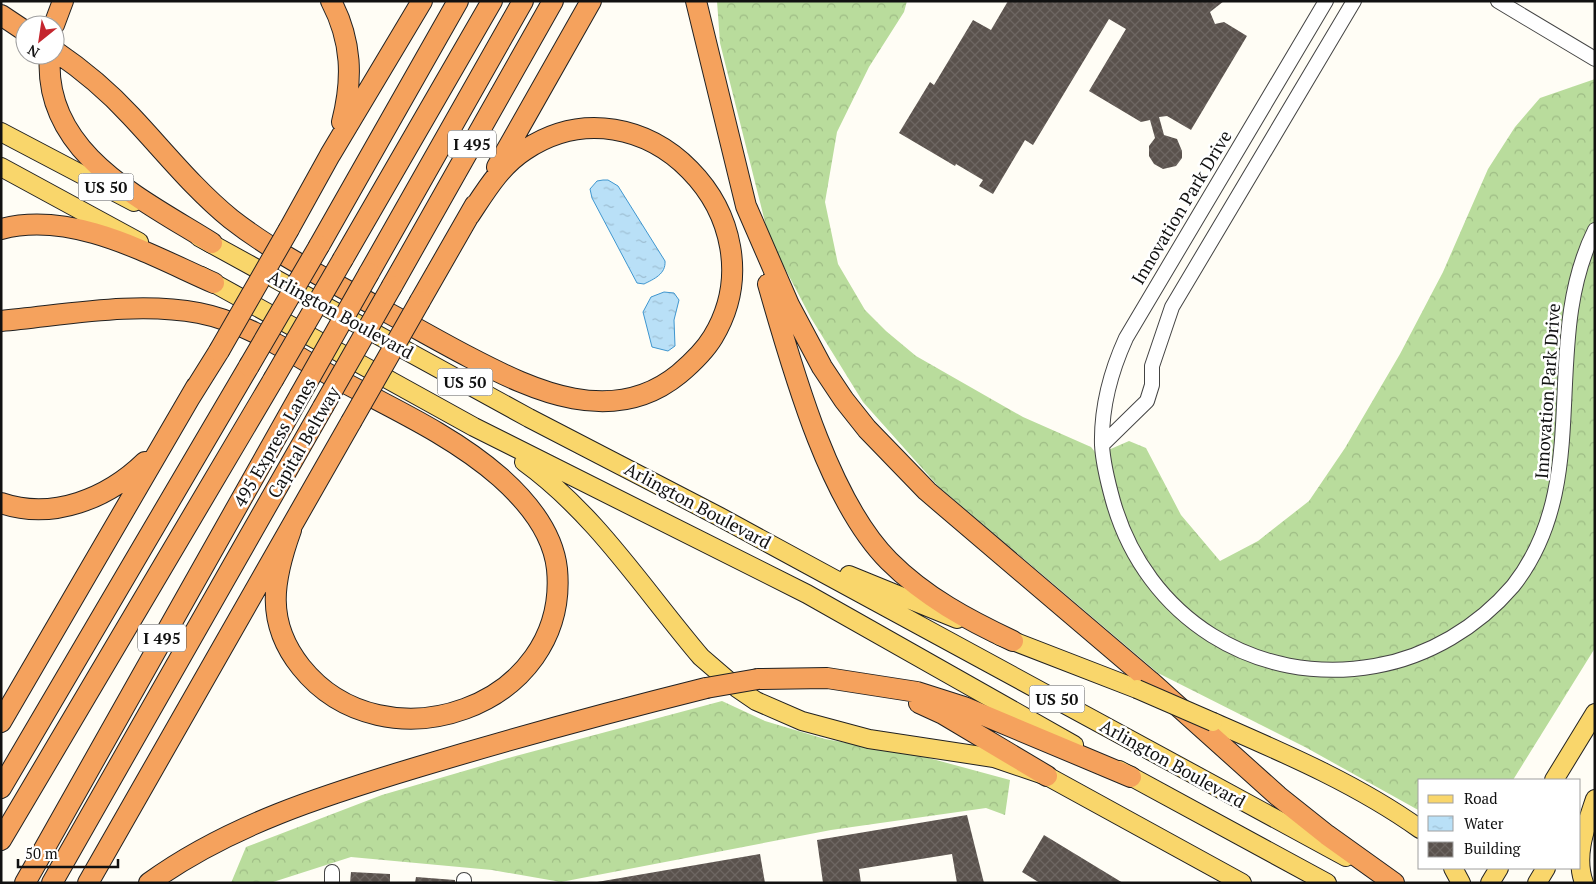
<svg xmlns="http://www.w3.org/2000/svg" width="1596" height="884" viewBox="0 0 1596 884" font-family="'PT Serif',serif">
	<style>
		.forest { fill: url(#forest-crowns) }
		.water { fill: url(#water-ripples); stroke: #3f96cf }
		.building { fill: url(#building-cross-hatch) }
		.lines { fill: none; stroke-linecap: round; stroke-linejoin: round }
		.minor-casing { stroke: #444; stroke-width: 16 }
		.major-casing { stroke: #222; stroke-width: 20 }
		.highway-casing { stroke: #222; stroke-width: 22 }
		.minor { stroke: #fff; stroke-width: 14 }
		.major { stroke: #f9d66b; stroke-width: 18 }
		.highway { stroke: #f5a25d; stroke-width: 20 }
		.major-bridge-casing { stroke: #222; stroke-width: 20; stroke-linecap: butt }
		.highway-bridge-casing { stroke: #222; stroke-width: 22; stroke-linecap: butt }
		.major-bridge { stroke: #f9d66b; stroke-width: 18 }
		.highway-bridge { stroke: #f5a25d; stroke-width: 20 }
		.labels { text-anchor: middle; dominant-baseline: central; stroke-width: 5; stroke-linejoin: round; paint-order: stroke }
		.shield { fill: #fff; stroke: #585858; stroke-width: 1 }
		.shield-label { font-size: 16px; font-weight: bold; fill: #111 }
		.street-label { font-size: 18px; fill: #111; stroke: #fff }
	</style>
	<defs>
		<pattern id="forest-crowns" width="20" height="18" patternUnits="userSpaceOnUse" patternTransform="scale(1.25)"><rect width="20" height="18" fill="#b9dc9c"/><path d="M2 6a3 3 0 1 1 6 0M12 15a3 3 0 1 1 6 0" fill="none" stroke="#9ebc85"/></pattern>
		<pattern id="water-ripples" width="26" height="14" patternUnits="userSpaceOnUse" patternTransform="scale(1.25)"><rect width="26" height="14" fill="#b9e0f7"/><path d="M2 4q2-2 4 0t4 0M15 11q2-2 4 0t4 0" fill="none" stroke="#9ebfd3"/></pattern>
		<pattern id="building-cross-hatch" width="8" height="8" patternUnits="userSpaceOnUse" patternTransform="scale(1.25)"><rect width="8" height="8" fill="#5a524d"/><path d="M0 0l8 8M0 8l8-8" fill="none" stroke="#6d6662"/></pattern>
	</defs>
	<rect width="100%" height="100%" fill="#fffdf5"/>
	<path class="forest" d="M717 1H907L904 12 869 67 837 132 825 202 838 264 865 310 886 331 916 356 1023 417 1091 447 1095 452 1106 451 1129 441 1146 448 1181 515 1220 561 1258 541 1309 501 1345 448 1400 354 1443 272 1488 169 1515 127 1540 98 1595 79V648L1513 780H1420V811L1305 747 1158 673 938 486 863 402 811 318 769 238 720 43Z
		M722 701 765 721 825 739 925 757 1010 780 1005 815 986 808 831 830 561 882 492 870 351 857 270 883H231L246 847 382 795 512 757Z"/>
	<path class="water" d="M603 180H608L618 186 665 261C666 274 654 279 644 284L637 283 592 198 590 189 597 181Z
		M664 292 674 293 679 300 674 320 675 346 668 351 652 347 643 312 651 297Z"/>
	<path class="building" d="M1008 1H1224L1210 12 1215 24 1224 22 1247 36 1191 130 1167 116 1159 117 1164 135 1177 139 1182 151V158L1176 166 1163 169 1154 164 1149 156V146L1155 138 1150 120 1141 122 1089 91 1126 29 1109 19 1033 145 1025 140 993 194 979 186 983 180 956 164 955 166 899 133 930 82 934 85 973 20 991 30Z
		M967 815 984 883H957L952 854 859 869 861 883H823L817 840Z
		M1044 835 1123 883H1040L1022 872Z
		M760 854 765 883H597V882Z
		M351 872 390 874V883H350Z
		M416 877 455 880V883H415Z"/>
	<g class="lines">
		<g class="minor-casing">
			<path id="minor" d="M1326 1 1126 338C1111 371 1101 408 1102 445 1103 464 1108 483 1113 501 1146 618 1256 687 1375 666 1428 657 1478 627 1513 586 1596 481 1538 344 1595 230
				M1498 1 1595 59
				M1102 445 1147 401 1152 385V366L1172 307 1354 1
				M332 883V872
				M464 883V880"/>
		</g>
		<g class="major-casing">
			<path id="major" d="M1 132 134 202
				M1 167 139 242
				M199 237 529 418 720 517 1346 857
				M201 276 474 427 807 594 1074 745
				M524 462C596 514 644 590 701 657L737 688 756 701 802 721 869 739 994 758 1047 776 1242 883
				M849 575 957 619
				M1000 636 1137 689
				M1213 722C1284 753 1357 784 1420 829
				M1119 770 1327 883
				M1554 780 1595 713
				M1453 868 1461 883
				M1490 883 1499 868
				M1537 883 1546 868
				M1584 883C1574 855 1586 826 1595 799"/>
		</g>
		<g class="highway-casing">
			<path id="highway" d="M331 1C352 41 353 79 342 122
				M696 1 746 206 789 305 822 367 844 400 867 429 927 491 1150 681 1278 796 1327 835 1394 883
				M1 15 25 31
				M54 25 63 1
				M55 51C83 70 108 91 131 116 164 151 194 189 231 219 277 255 331 281 381 309 411 325 440 342 469 357 534 391 613 428 679 374 692 363 704 352 713 337 784 219 643 72 525 150 500 166 485 192 469 216
				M50 55C42 153 142 199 212 243
				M497 167 591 1
				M1 229C73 210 150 255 214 283
				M289 229 330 155 422 1
				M319 246 458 1
				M343 259 492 1
				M369 273 523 1
				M768 284C792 367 828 500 889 561 925 597 968 620 1013 641
				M392 286 553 1
				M420 301 475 205
				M1 321C66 315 135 301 199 313 246 322 289 352 330 375 387 406 451 434 500 477 527 501 553 532 557 569 570 707 384 771 301 667 265 622 273 580 291 530
				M189 399 219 351
				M1 503C53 521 108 498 145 462
				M758 679 827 678 917 692 964 707 1131 777
				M919 703 943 714 1047 776
				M1 722 196 387
				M1 788 249 366
				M1 840 273 380
				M25 883 300 395
				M52 883 323 407
				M88 883 351 422
				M149 883C229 825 325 795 418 767 514 738 610 712 706 688"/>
		</g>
		<use href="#minor" class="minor"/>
		<use href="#major" class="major"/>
		<use href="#highway" class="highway"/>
		<g class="major-bridge-casing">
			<path id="major-bridge" d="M1137 689 1213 722"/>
		</g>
		<g class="highway-bridge-casing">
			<path id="highway-bridge" d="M219 351 289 229
				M249 366 319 246
				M273 380 343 259
				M300 395 369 273
				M323 407 392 286
				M351 422 420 301
				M706 688 758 679"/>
		</g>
		<use href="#major-bridge" class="major-bridge"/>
		<use href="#highway-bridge" class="highway-bridge"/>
	</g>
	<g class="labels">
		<g class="shield">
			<rect x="448" y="130.5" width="48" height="27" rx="4"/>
			<rect x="78.5" y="173.5" width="55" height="27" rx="4"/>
			<rect x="437.5" y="368.5" width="55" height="27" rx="4"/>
			<rect x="138" y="624.5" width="48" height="27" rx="4"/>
			<rect x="1029.5" y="685.5" width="55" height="27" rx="4"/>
		</g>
		<g class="shield-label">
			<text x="472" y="144">I 495</text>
			<text x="106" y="187">US 50</text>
			<text x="465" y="382">US 50</text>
			<text x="162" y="638">I 495</text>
			<text x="1057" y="699">US 50</text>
		</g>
		<g class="street-label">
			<text transform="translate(1181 207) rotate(-59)">Innovation Park Drive</text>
			<text transform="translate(341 314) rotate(29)">Arlington Boulevard</text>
			<text transform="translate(1547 391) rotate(-86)">Innovation Park Drive</text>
			<text transform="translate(274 442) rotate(-60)">495 Express Lanes</text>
			<text transform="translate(303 442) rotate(-60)">Capital Beltway</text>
			<text transform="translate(698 505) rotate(28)">Arlington Boulevard</text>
			<text transform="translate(1173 763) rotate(29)">Arlington Boulevard</text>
		</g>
	</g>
	<rect width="1596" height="884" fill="none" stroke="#111111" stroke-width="5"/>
	<rect x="1418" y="779" width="162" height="90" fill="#ffffff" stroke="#a0a0a0"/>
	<rect x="1428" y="795" width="25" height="8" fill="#f9d66b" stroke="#a0a0a0"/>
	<text x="1464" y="804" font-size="15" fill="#111111">Road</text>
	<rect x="1428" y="816" width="25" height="15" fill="url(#water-ripples)" stroke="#a0a0a0"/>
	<text x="1464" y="829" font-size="15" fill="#111111">Water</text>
	<rect x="1428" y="842" width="25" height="15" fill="url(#building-cross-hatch)" stroke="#a0a0a0"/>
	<text x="1464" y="854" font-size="15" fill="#111111">Building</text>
	<g transform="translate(40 40) rotate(210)"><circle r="24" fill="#ffffff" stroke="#a0a0a0"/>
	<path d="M0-4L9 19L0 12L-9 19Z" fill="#c4262e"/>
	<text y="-8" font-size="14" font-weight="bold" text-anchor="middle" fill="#111111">N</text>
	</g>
	<path d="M18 859v8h100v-8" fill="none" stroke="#111111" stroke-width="2.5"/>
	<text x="25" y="859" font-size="15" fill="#111111" stroke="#ffffff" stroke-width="4" paint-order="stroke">50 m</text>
</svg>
